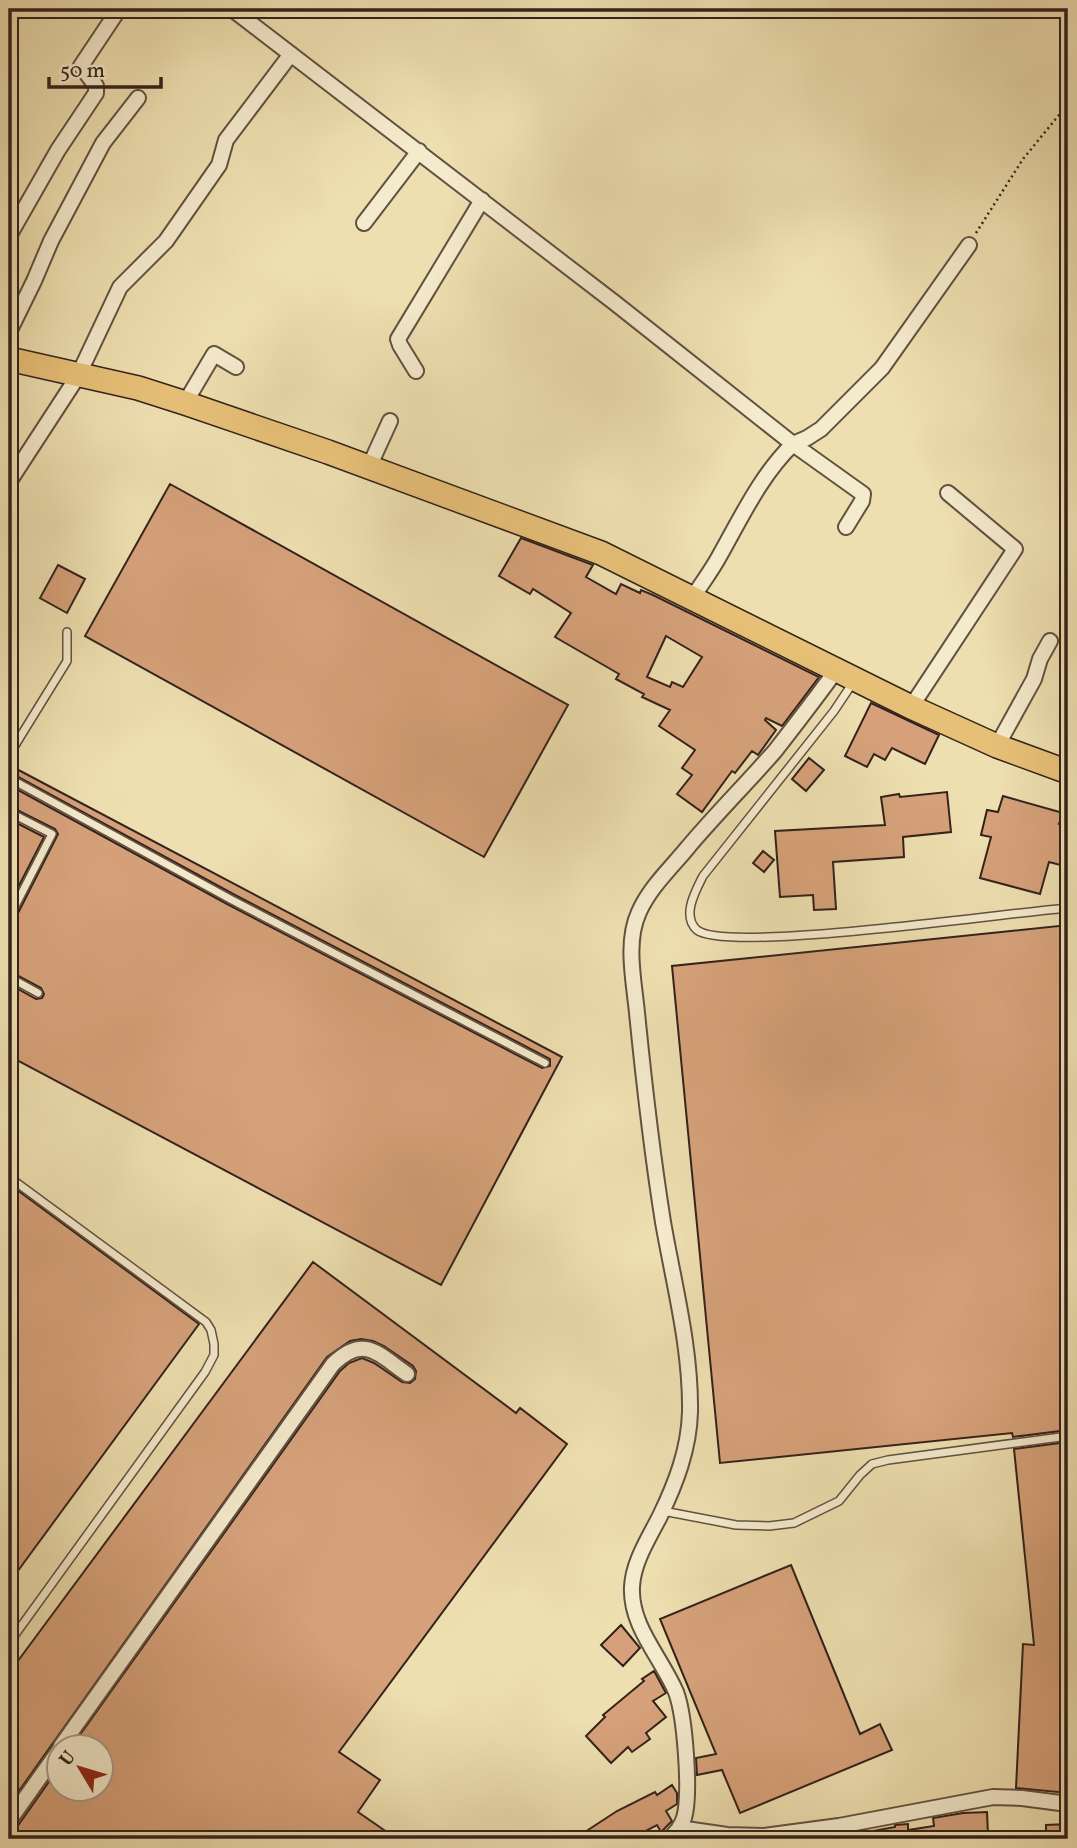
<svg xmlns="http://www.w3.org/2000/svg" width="1077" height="1848" viewBox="0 0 1077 1848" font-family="Vollkorn,serif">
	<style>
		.building { fill: #d6a17a; stroke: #33221c; stroke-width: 2; fill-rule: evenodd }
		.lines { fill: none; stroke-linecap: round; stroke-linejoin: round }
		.service-casing { stroke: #625141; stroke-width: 10 }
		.minor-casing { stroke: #625141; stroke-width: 18 }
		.primary-casing { stroke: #33221c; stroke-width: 26 }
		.path { stroke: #33221c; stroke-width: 2.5; stroke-dasharray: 2 3.5; stroke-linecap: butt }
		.service { stroke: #f4eacc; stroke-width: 7 }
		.minor { stroke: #f4eacc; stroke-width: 14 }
		.primary { stroke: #e7c078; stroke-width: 23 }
	</style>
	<rect width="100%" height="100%" fill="#eedfb0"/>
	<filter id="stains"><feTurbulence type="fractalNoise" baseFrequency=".00286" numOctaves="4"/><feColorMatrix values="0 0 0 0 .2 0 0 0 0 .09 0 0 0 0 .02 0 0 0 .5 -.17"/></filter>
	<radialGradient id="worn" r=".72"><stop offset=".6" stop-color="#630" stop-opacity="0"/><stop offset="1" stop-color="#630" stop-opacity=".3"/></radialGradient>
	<path class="building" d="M170 484 568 705 484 857 85 636Z
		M521 538 593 565 586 577 616 594 621 584 640 593 641 590 653 595 819 677 782 726 766 718 765 720 776 730 758 755 752 751 735 773 732 771 702 812 677 794 692 775 682 768 695 750 659 726 670 710 642 697 644 694 616 679 619 674 555 637 571 613 533 589 530 594 499 576ZM666 636 702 657 683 687 672 682 670 687 647 677Z
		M58 565 85 579 67 613 40 598Z
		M871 703 939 735 925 764 892 748 885 760 874 754 867 767 845 756Z
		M809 758 824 770 806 791 792 779Z
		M9 765 562 1057 441 1285 9 1056V984L36 999 42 998 44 994 41 988 9 971V924L14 921 58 834 55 829 9 806V785L229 905 542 1068 550 1066V1059L235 895 9 772Z
		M947 792 951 832 903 837 904 857 833 862 836 909 814 910 813 895 780 897 775 831 885 825 881 797 899 794 900 797Z
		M1003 796 1063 813 1059 824 1068 827V867L1049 862 1040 894 980 878 991 837 981 835 987 810 998 812Z
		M9 819 44 837 9 905Z
		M763 851 774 860 764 872 753 863Z
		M1068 925V1430L1013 1437 1012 1433 720 1463 672 966Z
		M9 1184 199 1324 9 1583Z
		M313 1262 516 1413 520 1408 567 1444 339 1752 380 1780 358 1812 397 1839H9V1831L17 1827 60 1766V1788H102V1746H72L340 1371 349 1363 362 1358 374 1363 402 1382 410 1383 415 1379 416 1371 413 1366 384 1346 373 1341 361 1339 350 1341 327 1357 9 1805V1673Z
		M1068 1442V1793L1016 1788 1023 1644 1034 1645 1014 1449Z
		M791 1565 860 1734 880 1724 892 1750 740 1813 722 1770 697 1775 696 1758 716 1754 660 1619Z
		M621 1625 640 1648 623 1666 601 1645Z
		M654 1671 666 1693 653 1701 666 1717 646 1733 650 1739 632 1752 628 1747 611 1763 586 1736 605 1717 603 1715 644 1681 642 1679Z
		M672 1785 677 1793V1804L666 1811 672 1821 661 1832 657 1825 638 1835 636 1832 624 1839H590L585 1832 617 1811 655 1792 657 1795Z
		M987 1812 988 1834 949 1835 932 1839H863L862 1833 895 1827V1825L908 1824V1830L934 1826 933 1818 963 1813Z
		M1068 1824V1839H1046V1825Z"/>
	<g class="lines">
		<g class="service-casing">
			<path id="service" d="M854 681 834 711 703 876C696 890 681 916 697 930 727 954 1013 912 1068 908
				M9 755 67 661V632
				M9 778 232 900 545 1063
				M9 812 52 834 9 918
				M9 977 38 993
				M9 1177 206 1322 211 1330 214 1344V1355L205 1372 9 1643
				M663 1511 736 1525 769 1526 794 1523 839 1501 860 1475 872 1464 888 1460 1068 1436"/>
		</g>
		<g class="minor-casing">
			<path id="minor" d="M232 9 615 303 793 444C761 475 742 516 720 555 712 570 702 583 693 597
				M364 223 419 151
				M9 236 58 150 96 93V86L81 66 119 9
				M9 332 34 281 51 241 103 143 138 98
				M416 371 400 345 398 339 482 200
				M185 403 214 354 236 367
				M793 444 807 438 821 429 882 368 969 245
				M793 444 863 494 862 501 846 527
				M369 467 390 421
				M9 482 78 376 120 287 166 241 219 165 226 140 291 54
				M911 707 1015 549 948 493
				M997 746 1034 679 1040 659 1050 641
				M61 1746 333 1364C364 1334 378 1354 407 1374
				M9 1821 60 1749
				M679 1828 727 1835 764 1836 839 1826 993 1797 1022 1798 1068 1804
				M669 1839C676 1833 681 1827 684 1818 691 1794 685 1716 676 1692 661 1657 630 1626 632 1587 633 1562 649 1538 660 1516 676 1483 689 1449 690 1412 691 1348 674 1285 663 1222 652 1153 644 1083 637 1013 634 981 625 942 639 912 650 887 672 867 689 846 717 813 747 783 775 751 796 724 817 697 837 669"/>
		</g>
		<g class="primary-casing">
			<path id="primary" d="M9 359 138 388 185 403 328 452 601 553 911 707 997 746 1068 772"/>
		</g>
		<path class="path" d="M976 233 1023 159 1068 104"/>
		<use href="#service" class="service"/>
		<use href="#minor" class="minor"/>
		<use href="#primary" class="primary"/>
	</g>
	<rect width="1077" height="1848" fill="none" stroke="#eedfb0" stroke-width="35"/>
	<rect x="10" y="10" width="1056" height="1827" fill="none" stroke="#33221c" stroke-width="3.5"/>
	<rect x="18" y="18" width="1042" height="1813" fill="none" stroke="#33221c" stroke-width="2"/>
	<g transform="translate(80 1768) rotate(308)"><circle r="33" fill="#f4eacc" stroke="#a79a86" stroke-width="2"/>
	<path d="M0-5L12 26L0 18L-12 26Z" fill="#8f2418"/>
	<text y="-10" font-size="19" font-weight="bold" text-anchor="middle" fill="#33221c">U</text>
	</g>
	<path d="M49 77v10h112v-10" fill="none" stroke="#33221c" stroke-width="3.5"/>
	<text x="60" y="77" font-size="21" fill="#33221c" stroke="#f4eacc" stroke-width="5" paint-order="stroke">50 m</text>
	<rect width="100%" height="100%" filter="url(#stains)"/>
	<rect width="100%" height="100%" fill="url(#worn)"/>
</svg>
